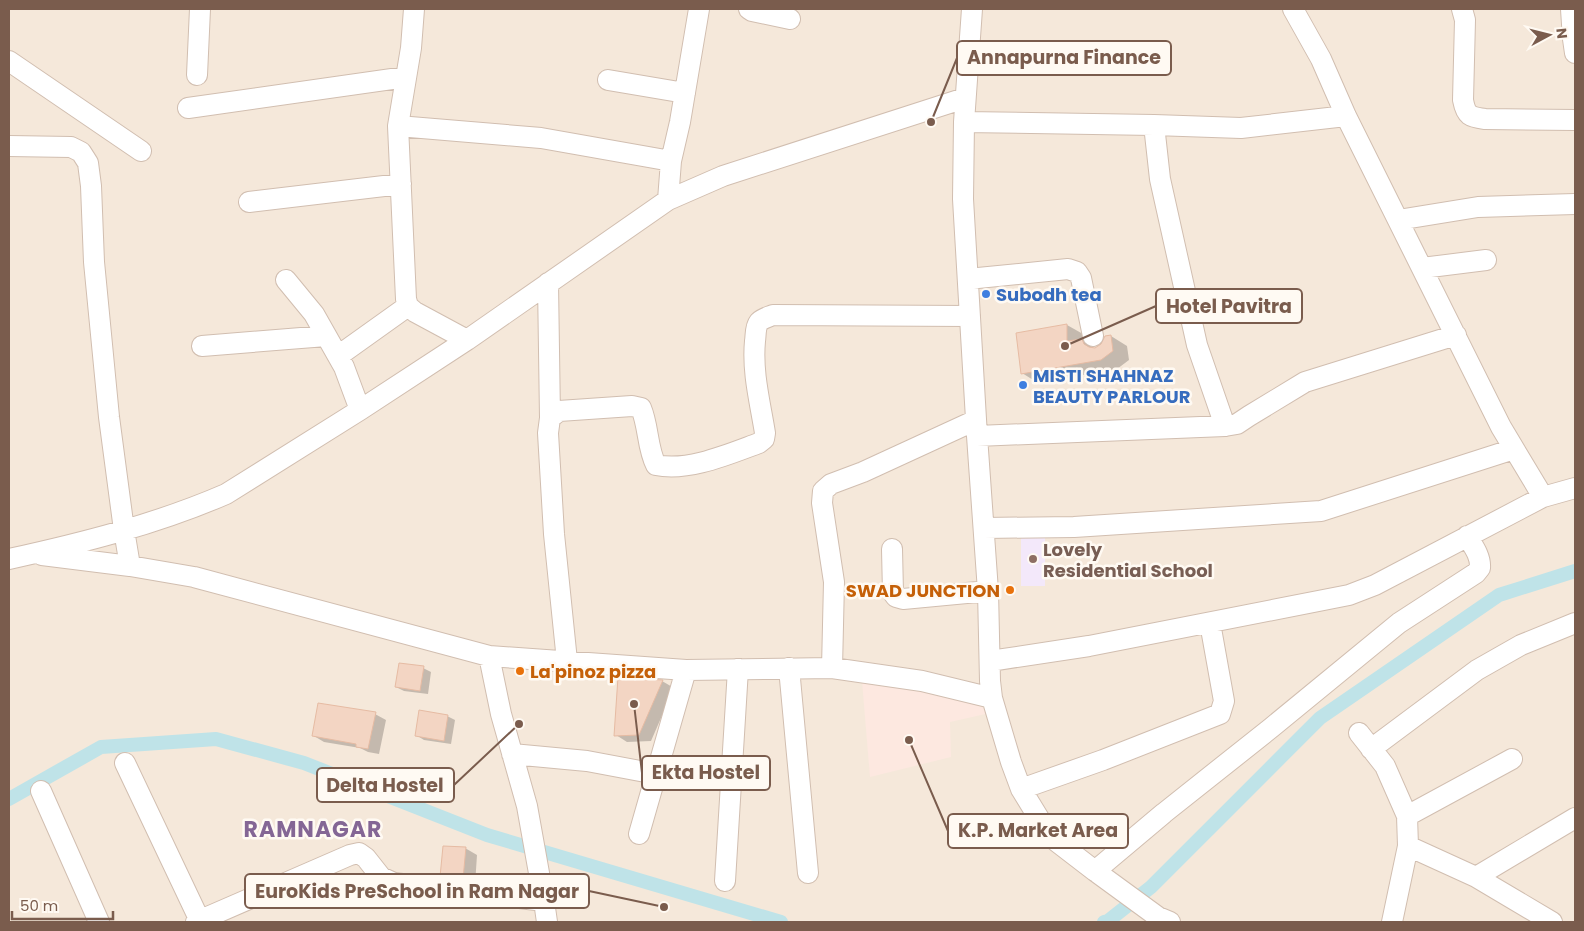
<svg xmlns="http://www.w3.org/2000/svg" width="1584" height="931" viewBox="0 0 1584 931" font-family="Poppins,sans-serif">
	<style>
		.residential { fill: #f5e8da }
		.commercial { fill: #fde8e0 }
		.education { fill: #f3e8fa }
		.shadow { fill: #0003 }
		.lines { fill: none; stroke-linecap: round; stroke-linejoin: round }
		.canal { stroke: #bfe3e8; stroke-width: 14 }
		.building { fill: #f3d5c3; stroke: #e6bba3 }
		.minor-casing { stroke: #d1beb0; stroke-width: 22 }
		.minor { stroke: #fff; stroke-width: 20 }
		.shop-dot { fill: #3f7fe0; stroke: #fffaf3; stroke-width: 2 }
		.education-dot { fill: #8d6e63; stroke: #fffaf3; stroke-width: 2 }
		.food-dot { fill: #e8710a; stroke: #fffaf3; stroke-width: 2 }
		.labels { text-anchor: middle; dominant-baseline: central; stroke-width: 5; stroke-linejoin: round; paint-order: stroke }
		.shop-label { font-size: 18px; font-weight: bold; fill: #366cbe; stroke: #fffaf3; text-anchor: start }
		.education-label { font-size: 18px; font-weight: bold; fill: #785e54; stroke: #fffaf3; text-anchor: start }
		.food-label { font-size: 18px; font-weight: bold; fill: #c56008; stroke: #fffaf3; text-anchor: end }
		.district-label { font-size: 22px; font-weight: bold; letter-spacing: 1px; fill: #846695; stroke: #fffaf3 }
		.leader { fill: none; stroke: #7a5c4d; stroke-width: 2 }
		.callout-dot { fill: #7a5c4d; stroke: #fffaf3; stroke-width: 2 }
		.callout { fill: #fffaf3; stroke: #7a5c4d; stroke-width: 2 }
		.callout-label { font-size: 19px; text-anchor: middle; font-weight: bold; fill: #7a5c4d }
	</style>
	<rect width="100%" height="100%" fill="#fdf6ec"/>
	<path class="residential" d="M9 9H1575V922H9Z"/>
	<path class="commercial" d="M862 681 968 696 990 713 950 722 951 757 870 777Z"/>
	<path class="education" d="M1045 532V586H1021V533Z"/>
	<path class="shadow" d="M1067 325 1083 334V341L1095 349 1111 336 1127 346 1129 360 1117 369 1038 383 1022 373 1017 334Z
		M423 668 431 672 428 694 404 691 396 687Z
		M619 678 662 681 674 688 651 741 627 742 616 735Z
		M375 714 386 720 379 754 368 752 360 748 324 742 314 736Z
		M447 716 455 720 451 744 424 740 416 735Z
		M465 848 477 855 475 885 454 883 442 876Z"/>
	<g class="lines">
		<path class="canal" d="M9 799 101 747 216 739 304 763 487 835 781 922
			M1104 922 1108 921 1151 887 1320 718 1499 595 1575 571"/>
	</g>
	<path class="building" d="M1067 324V341L1082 339 1084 344 1089 347 1095 348 1101 344 1105 336 1111 335 1113 351 1101 360 1021 374 1016 333Z
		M399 663 424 666 420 691 395 687Z
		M618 677 663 680 639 735 614 736Z
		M318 703 376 712 368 749 356 747V744L312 736Z
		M419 710 448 715 444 741 415 736Z
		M443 846 466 847 463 879 440 877Z"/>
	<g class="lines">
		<g class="minor-casing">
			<path id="minor" d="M414 9 411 48 398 126 406 299 408 306 415 312 467 340
				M749 9 752 11 790 19
				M972 9 964 122 963 199 977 436 988 591 990 681 992 698 1011 762 1021 789 1040 820 1056 841 1095 871 1158 917 1170 922
				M1293 9 1321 59 1346 116 1501 427 1543 497 1575 488
				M1462 9 1465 20 1463 100C1466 116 1470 117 1485 119L1575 120
				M1571 9 1573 39 1575 53
				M9 61 141 151
				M197 75 200 9
				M608 80 685 93
				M188 108 406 77
				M964 122 1154 125 1241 128 1346 116
				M1154 125 1160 179 1197 345 1225 426
				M398 126 541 138 671 161
				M9 146 71 147 81 152 88 163 91 186 94 262 109 417 124 530 130 566
				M668 200 671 161 680 122 699 9
				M249 202 401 184
				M1398 220 1478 207 1575 204
				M1422 268 1486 260
				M968 279 1068 269 1077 272 1081 278 1093 336
				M286 280 314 314 344 367 360 410
				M548 283 550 418
				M202 346 326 336
				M338 356 408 306
				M977 436 1225 426 1237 424 1249 416 1305 382 1456 335
				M984 528 1074 527 1321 511 1514 449
				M892 549 893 593 896 597 903 599 988 591
				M42 555 130 566 194 577 489 656 686 670 832 668 922 681 992 698
				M9 559C82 543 157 524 226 494L360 410 467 340 668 200 723 176 965 98
				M489 656 501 714 527 806 544 901 547 922
				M567 661 554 534 548 433 550 418 559 411 632 406 641 408C649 427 647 448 656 465 688 472 729 454 759 443L764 439 765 433C760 402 752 372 755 341 756 335 755 327 759 322 763 318 768 317 773 315L970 316
				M990 661 1089 646 1349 595 1375 585 1543 497
				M789 668 808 873
				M832 668 834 582 822 503 823 491 831 484 863 472 976 420
				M1359 733 1385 766 1407 816 1408 846 1392 922
				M1371 749 1477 670 1521 645 1575 623
				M512 754 587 761 656 774
				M125 763 200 921
				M1021 789 1103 760 1220 714 1224 701 1210 623
				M41 791 99 922
				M1407 816 1512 759
				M639 834 686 670
				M1408 846 1476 877 1552 922
				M1095 871 1164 813 1271 728 1399 623 1476 573 1480 568C1481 556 1473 546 1467 536
				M1476 877 1575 818
				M725 881 738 669
				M196 922 350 855 359 853 366 858 381 877 394 883 544 901"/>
		</g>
		<use href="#minor" class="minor"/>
	</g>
	<g class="shop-dot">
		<circle cx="986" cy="294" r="5"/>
		<circle cx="1023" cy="385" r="5"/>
	</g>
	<circle class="education-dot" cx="1033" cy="559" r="5"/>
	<g class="food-dot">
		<circle cx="1010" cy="590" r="5"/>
		<circle cx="520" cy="671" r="5"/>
	</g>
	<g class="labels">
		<g class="shop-label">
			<text x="996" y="294">Subodh tea</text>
			<text x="1033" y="375">MISTI SHAHNAZ<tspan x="1033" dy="21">BEAUTY PARLOUR</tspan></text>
		</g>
		<g class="education-label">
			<text x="1043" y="549">Lovely<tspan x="1043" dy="21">Residential School</tspan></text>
		</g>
		<g class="food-label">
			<text x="1000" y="590">SWAD JUNCTION</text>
			<text x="530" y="671" text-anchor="start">La'pinoz pizza</text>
		</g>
		<g class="district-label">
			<text x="313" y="829">RAMNAGAR</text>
		</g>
	</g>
	<path class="leader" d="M931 122L957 58M1065 346L1156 306M634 704L642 773M519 724L454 785M909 740L948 831M664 907L589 891"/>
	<g class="callout-dot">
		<circle cx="931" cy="122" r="5"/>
		<circle cx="1065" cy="346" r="5"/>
		<circle cx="634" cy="704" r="5"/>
		<circle cx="519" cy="724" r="5"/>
		<circle cx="909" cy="740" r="5"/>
		<circle cx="664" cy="907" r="5"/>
	</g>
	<g class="callout">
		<rect x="957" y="41" width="214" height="34" rx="5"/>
		<rect x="1156" y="289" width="146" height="34" rx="5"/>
		<rect x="642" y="756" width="128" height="34" rx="5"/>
		<rect x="317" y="768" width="137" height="34" rx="5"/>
		<rect x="948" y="814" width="180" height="34" rx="5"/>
		<rect x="245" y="874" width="344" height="34" rx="5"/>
	</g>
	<g class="callout-label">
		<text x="1064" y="64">Annapurna Finance</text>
		<text x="1229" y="313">Hotel Pavitra</text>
		<text x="706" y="779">Ekta Hostel</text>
		<text x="385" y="792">Delta Hostel</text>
		<text x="1038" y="837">K.P. Market Area</text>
		<text x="417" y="898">EuroKids PreSchool in Ram Nagar</text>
	</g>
	<rect width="1584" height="931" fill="none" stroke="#7a5c4d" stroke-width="20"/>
	<g transform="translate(1549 35) rotate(83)" stroke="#fffaf3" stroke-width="4" paint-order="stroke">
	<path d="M0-4L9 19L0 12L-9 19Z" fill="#7a5c4d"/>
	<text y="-8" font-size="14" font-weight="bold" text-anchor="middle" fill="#7a5c4d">N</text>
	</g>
	<path d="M12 911v8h101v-8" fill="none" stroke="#7a5c4d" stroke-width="2.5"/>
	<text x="20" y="911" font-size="15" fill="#7a5c4d" stroke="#fffaf3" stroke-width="4" paint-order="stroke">50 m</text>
</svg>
